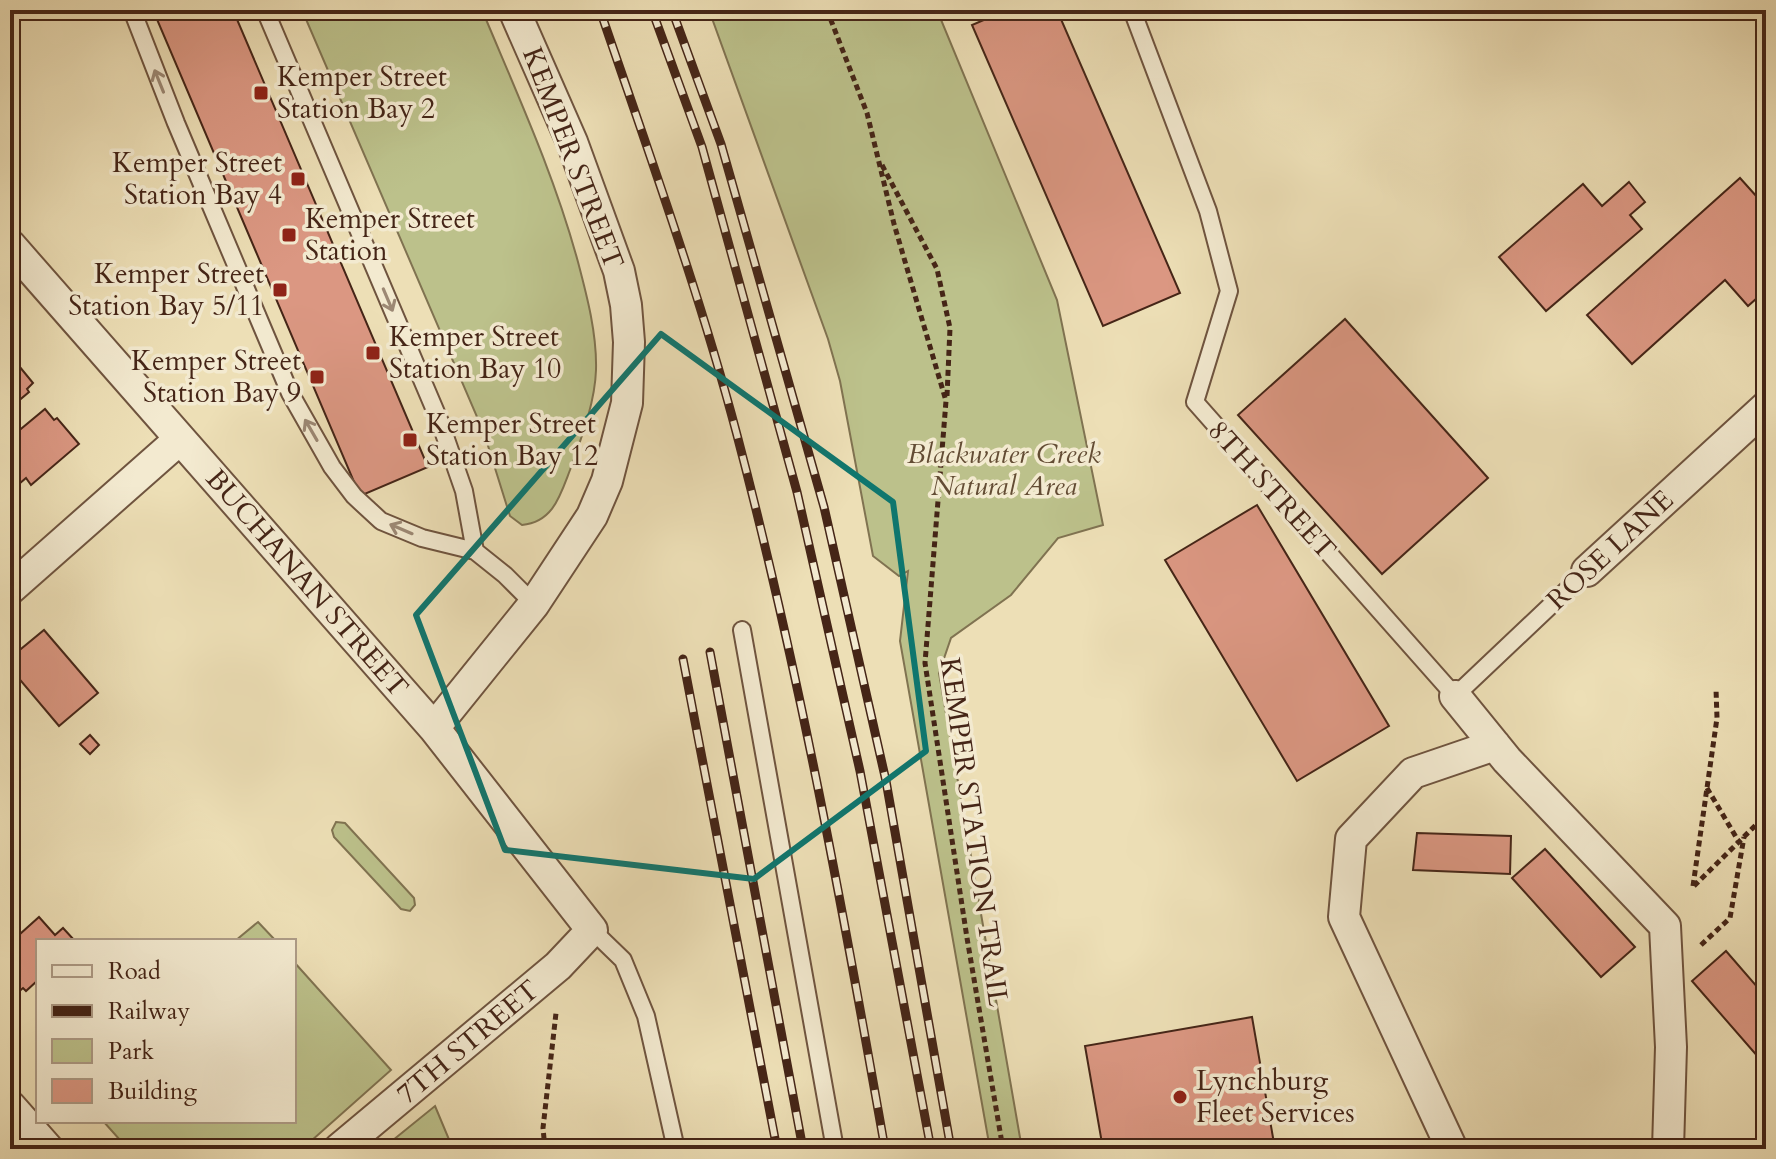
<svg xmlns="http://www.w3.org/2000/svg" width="1776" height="1159" viewBox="0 0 1776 1159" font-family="Cardo,serif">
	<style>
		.green { fill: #bcc18b; stroke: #807351; stroke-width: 2 }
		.building { fill: #db9782; stroke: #452517; stroke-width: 2 }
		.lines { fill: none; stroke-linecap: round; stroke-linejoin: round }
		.lane-casing { stroke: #6f543f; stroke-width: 20 }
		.street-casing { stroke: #6f543f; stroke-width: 34 }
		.path { stroke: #452517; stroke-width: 5; stroke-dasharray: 6 4; stroke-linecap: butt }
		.lane { stroke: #f3ead0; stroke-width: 16 }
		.street { stroke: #f3ead0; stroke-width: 30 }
		.rail-casing { stroke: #452517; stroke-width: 9 }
		.rail { stroke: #f3ead0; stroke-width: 6; stroke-dasharray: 18; stroke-linecap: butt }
		.oneway { stroke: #9c8874 }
		.marked { fill: none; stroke: #0f766e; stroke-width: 6; stroke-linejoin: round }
		.poi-dot { fill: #8f2418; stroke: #f3ead0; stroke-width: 3 }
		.labels { text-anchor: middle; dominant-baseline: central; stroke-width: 7; stroke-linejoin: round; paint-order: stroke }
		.poi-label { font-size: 28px; fill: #452517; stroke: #f3ead0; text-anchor: start }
		.street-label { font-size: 28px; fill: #452517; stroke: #f3ead0 }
		.park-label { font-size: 28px; font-style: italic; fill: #634c34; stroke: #f3ead0 }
	</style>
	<rect width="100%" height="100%" fill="#eddfb6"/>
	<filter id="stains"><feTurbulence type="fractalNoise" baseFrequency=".0025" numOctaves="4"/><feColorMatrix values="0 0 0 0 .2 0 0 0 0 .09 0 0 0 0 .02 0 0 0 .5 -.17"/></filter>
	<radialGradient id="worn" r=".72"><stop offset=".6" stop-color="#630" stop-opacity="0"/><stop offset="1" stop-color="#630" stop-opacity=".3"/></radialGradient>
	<path class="green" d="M302 10H481L485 17C519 98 555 177 578 262 587 296 597 334 596 370 595 403 581 439 570 470 560 496 553 522 522 525L510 516 484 433Z
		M709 10H937L1057 300 1103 525 1058 538 1011 595 951 638 939 673 1022 1149H990L900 641 908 571 899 576 873 556 840 381 828 339Z
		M336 822 345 823 414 898 415 905 410 911 401 909 334 837 332 830Z
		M258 922 276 941H235Z
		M294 962 391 1070 302 1149H128L103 1121H294Z
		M435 1106 453 1149H382Z"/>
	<path class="building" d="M153 10H233L428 467 360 496Z
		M1007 10H1057L1180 293 1103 326 972 25Z
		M1740 178 1766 207V290L1748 306 1725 280 1632 364 1587 315Z
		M1629 182 1645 202 1630 215 1642 229 1546 311 1499 257 1583 184 1602 206Z
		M1345 319 1488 478 1382 574 1238 415Z
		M10 355 33 383 27 389 29 392 10 408Z
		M45 409 54 420 57 418 79 444 31 485 26 478 12 490 10 487V438Z
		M1257 505 1389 726 1297 781 1165 560Z
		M44 630 98 693 59 726 10 668V658Z
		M90 735 99 745 90 754 80 744Z
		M1417 833 1511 836 1510 874 1413 870Z
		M1545 849 1635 947 1601 977 1512 878Z
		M39 917 55 935 63 928 75 941H38V980L26 991 23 988 15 995 10 990V943Z
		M1726 951 1766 997V1066L1692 981Z
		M1252 1017 1275 1149H1103L1085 1046Z"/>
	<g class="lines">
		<g class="lane-casing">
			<path id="lane" d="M132 10 176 123 290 393 332 467 354 496 381 521 422 538 475 551 505 575 534 604
				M265 10 440 422 464 491 475 551
				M1132 10 1208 211 1229 291 1195 402 1455 696 1587 571
				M742 630 835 1149
				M592 930 623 960 646 1016 676 1149"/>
		</g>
		<g class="street-casing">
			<path id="street" d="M10 245 434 728 592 930 558 966 339 1149
				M1587 571 1766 407
				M10 589 180 439
				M1455 696 1507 760 1665 926 1671 1047 1668 1149
				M434 728 534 604 592 516 607 481 627 403 629 342 626 305 619 271 572 142 514 10
				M10 1106 48 1149
				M1452 1149 1344 917 1351 839 1413 773 1495 745"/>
		</g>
		<path class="path" d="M827 10 867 113 894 224 946 401 925 663 967 938 1003 1149
			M882 165 937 269 950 328 947 396
			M1707 788 1739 842
			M1693 886 1717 718 1716 689
			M1694 886 1766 815
			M1701 945 1730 918 1744 837
			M545 1149 543 1128 556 1013"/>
		<use href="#lane" class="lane"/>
		<use href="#street" class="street"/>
		<g class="rail-casing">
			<path id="rail" d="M600 10C648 151 699 291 737 435 799 670 843 910 885 1149
				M652 10 702 147 797 492 860 771 931 1149
				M672 10 721 144 824 507 886 781 951 1149
				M710 652 803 1149
				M683 659 777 1149"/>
		</g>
		<use href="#rail" class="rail"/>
	</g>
	<defs><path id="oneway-shaft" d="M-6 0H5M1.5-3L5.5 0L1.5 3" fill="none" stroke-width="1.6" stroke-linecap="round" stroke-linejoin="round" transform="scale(2)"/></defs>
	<g class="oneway">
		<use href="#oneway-shaft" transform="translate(159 81) rotate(-112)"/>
		<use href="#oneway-shaft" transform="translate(388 300) rotate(67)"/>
		<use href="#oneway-shaft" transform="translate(311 430) rotate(-120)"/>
		<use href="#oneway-shaft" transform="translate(401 529) rotate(-157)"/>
	</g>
	<path class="marked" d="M661 334 893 502 926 751 754 879 505 850 416 615Z"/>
	<g class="poi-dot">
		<rect x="253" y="85" width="16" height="16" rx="4"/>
		<rect x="290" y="171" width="16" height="16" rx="4"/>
		<rect x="281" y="227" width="16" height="16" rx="4"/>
		<rect x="272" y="282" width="16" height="16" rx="4"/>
		<rect x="365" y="345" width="16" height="16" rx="4"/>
		<rect x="309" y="369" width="16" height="16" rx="4"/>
		<rect x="402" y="432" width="16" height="16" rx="4"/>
		<circle cx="1180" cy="1097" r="8"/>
	</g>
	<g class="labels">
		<g class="poi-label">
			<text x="277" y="77">Kemper Street<tspan x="277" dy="32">Station Bay 2</tspan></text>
			<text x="282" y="163" text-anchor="end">Kemper Street<tspan x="282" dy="32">Station Bay 4</tspan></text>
			<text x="305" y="219">Kemper Street<tspan x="305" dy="32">Station</tspan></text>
			<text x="264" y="274" text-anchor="end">Kemper Street<tspan x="264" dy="32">Station Bay 5/11</tspan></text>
			<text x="389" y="337">Kemper Street<tspan x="389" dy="32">Station Bay 10</tspan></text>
			<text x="301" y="361" text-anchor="end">Kemper Street<tspan x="301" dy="32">Station Bay 9</tspan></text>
			<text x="426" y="424">Kemper Street<tspan x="426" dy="32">Station Bay 12</tspan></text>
			<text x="1196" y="1081">Lynchburg<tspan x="1196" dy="32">Fleet Services</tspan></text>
		</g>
		<g class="street-label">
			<text transform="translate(573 158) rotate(69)">KEMPER STREET</text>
			<text transform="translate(1272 490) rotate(48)">8TH STREET</text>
			<text transform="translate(1610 550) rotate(-43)">ROSE LANE</text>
			<text transform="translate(307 583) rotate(49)">BUCHANAN STREET</text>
			<text transform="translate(974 832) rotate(82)">KEMPER STATION TRAIL</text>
			<text transform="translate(468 1042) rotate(-40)">7TH STREET</text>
		</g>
		<g class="park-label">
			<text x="1004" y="454">Blackwater Creek<tspan x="1004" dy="32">Natural Area</tspan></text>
		</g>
	</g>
	<rect width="1776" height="1159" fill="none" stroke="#eddfb6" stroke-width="40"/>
	<rect x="12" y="12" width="1752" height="1135" fill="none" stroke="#452517" stroke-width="4"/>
	<rect x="20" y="20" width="1736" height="1119" fill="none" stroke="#452517" stroke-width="2"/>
	<rect x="36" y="939" width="260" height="184" fill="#f3ead0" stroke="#ad9b86" stroke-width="2"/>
	<rect x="52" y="965" width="40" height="12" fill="#f3ead0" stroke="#ad9b86" stroke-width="2"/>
	<text x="108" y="979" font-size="24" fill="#452517">Road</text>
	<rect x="52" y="1005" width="40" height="12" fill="#452517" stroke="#ad9b86" stroke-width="2"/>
	<text x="108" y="1019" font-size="24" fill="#452517">Railway</text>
	<rect x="52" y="1039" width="40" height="24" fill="#bcc18b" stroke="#ad9b86" stroke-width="2"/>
	<text x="108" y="1059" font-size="24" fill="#452517">Park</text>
	<rect x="52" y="1079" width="40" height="24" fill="#db9782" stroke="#ad9b86" stroke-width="2"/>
	<text x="108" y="1099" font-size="24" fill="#452517">Building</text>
	<rect width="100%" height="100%" filter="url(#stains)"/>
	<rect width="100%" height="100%" fill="url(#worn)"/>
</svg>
